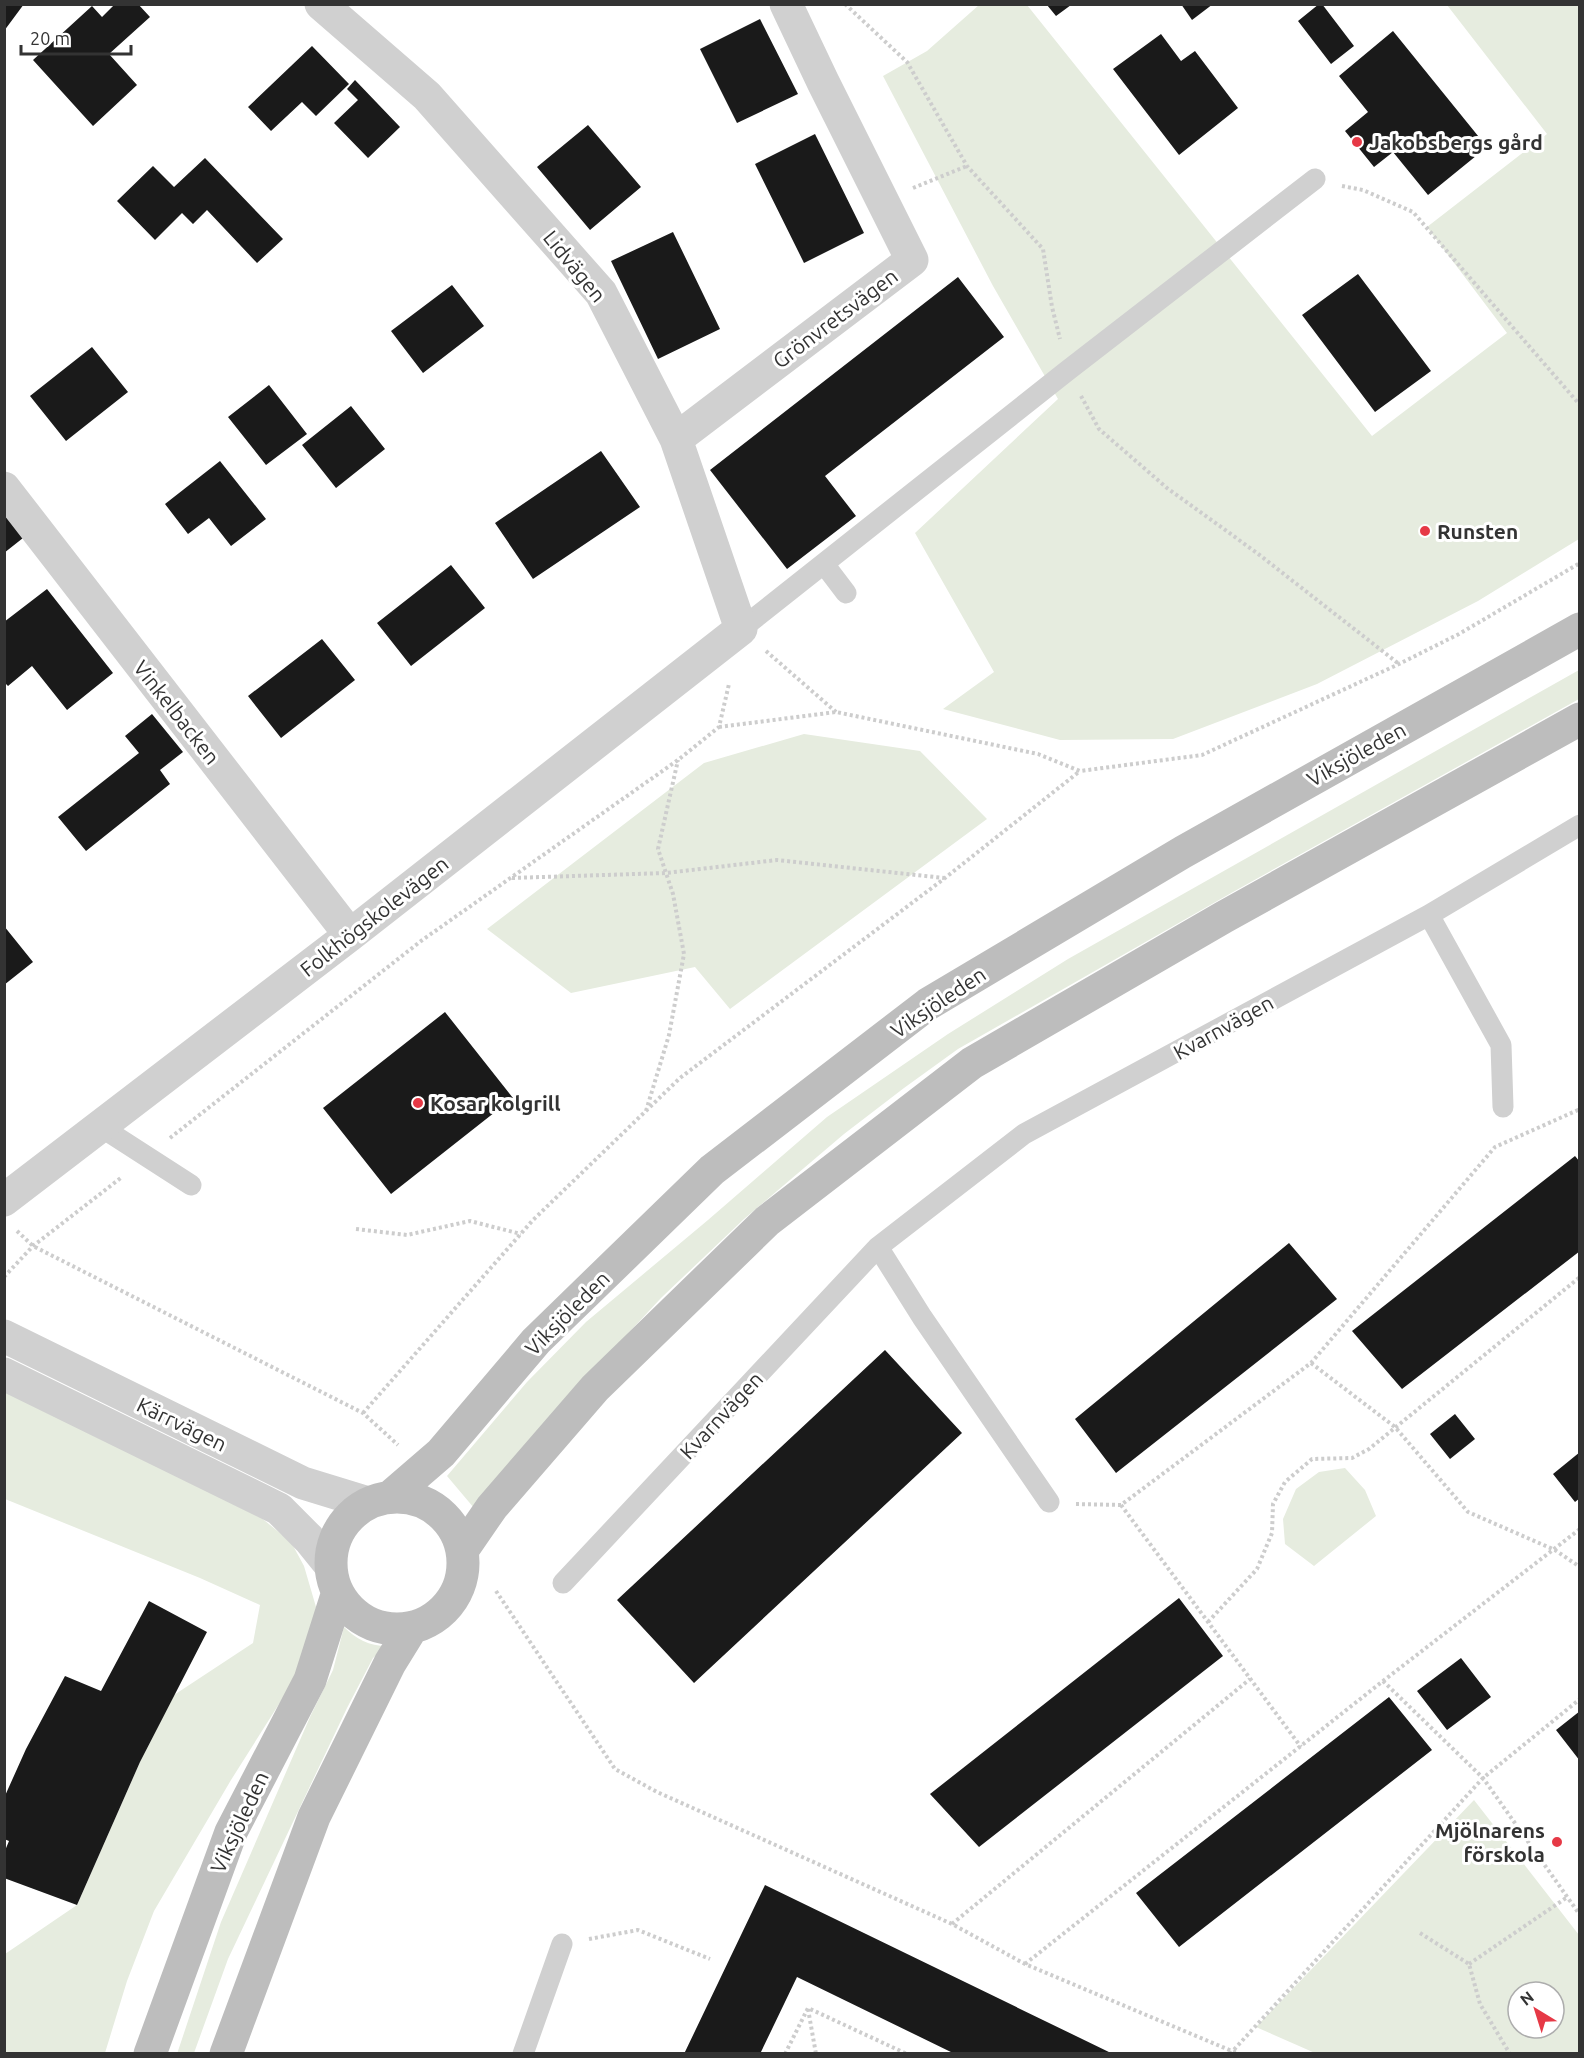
<svg xmlns="http://www.w3.org/2000/svg" width="1584" height="2058" viewBox="0 0 1584 2058" font-family="Ubuntu,sans-serif">
	<style>
		.green { fill: #e6ecdf; fill-rule: evenodd }
		.building { fill: #1a1a1a }
		.lines { fill: none; stroke-linecap: round; stroke-linejoin: round }
		.path { stroke: #cdcdcd; stroke-width: 4; stroke-dasharray: 3 3; stroke-linecap: butt }
		.lane { stroke: #d0d0d0; stroke-width: 21 }
		.street { stroke: #d0d0d0; stroke-width: 33 }
		.secondary { stroke: #bdbdbd; stroke-width: 33 }
		.poi-dot { fill: #e63946; stroke: #fff; stroke-width: 2 }
		.labels { text-anchor: middle; dominant-baseline: central; stroke-width: 6; stroke-linejoin: round; paint-order: stroke }
		.poi-label { font-size: 21px; font-weight: bold; fill: #333; stroke: #fff; text-anchor: start }
		.street-label { font-size: 21px; fill: #333; stroke: #fff }
	</style>
	<rect width="100%" height="100%" fill="#fff"/>
	<path class="green" d="M979 5H1027L1372 436 1507 333 1427 227 1547 134 1447 5H1579V539L1478 601 1317 684 1173 739 1060 740 943 709 994 672 915 533 1058 399 993 286 883 76 927 51Z
		M1579 670V699L1233 892 958 1049 904 1088 844 1134 744 1219 661 1298 595 1369 474 1508 447 1476 527 1382 586 1322 708 1220 827 1117 948 1034 1068 959Z
		M804 734 920 751 987 819 730 1009 695 967 571 993 487 929 704 763Z
		M4 1386 259 1516 291 1542 304 1566 316 1607 310 1655 231 1780 154 1911 127 1981 105 2053H5V1954L77 1905 140 1762 174 1695 253 1643 260 1605 200 1578 5 1499Z
		M1345 1468 1365 1490 1376 1516 1314 1566 1285 1544 1283 1519 1296 1489 1319 1472Z
		M344 1627C356 1639 369 1646 387 1646L373 1658 347 1708 228 1959 194 2053 177 2054 221 1922 310 1717 333 1670Z
		M1474 1800 1579 1935V2053H1315L1256 2027ZM1518 1992H1554V2028H1518Z"/>
	<path class="building" d="M4 4H24L4 31Z
		M115 4H138L150 17 109 54 137 85 93 126 33 60 92 6 102 17Z
		M1181 4H1213L1192 20Z
		M1319 4H1322L1354 46 1331 64 1298 21Z
		M1047 5H1071L1056 16Z
		M760 19 798 94 737 123 700 49Z
		M1393 31 1487 147 1428 195 1393 152 1374 167 1345 131 1368 112 1339 76Z
		M1161 34 1181 61 1195 51 1238 108 1179 155 1113 69Z
		M312 46 349 84 316 116 302 102 271 131 248 107Z
		M355 80 400 127 368 158 334 123 358 100 347 89Z
		M588 125 641 187 590 230 537 167Z
		M815 134 864 233 804 263 755 164Z
		M205 158 283 239 257 263 207 210 193 224 182 213 155 240 117 201 153 166 174 187Z
		M673 232 720 329 658 359 611 261Z
		M1358 274 1431 371 1375 412 1302 315Z
		M958 277 1004 337 825 476 856 516 787 569 710 470Z
		M452 285 484 326 423 373 391 331Z
		M92 347 128 392 66 441 30 396Z
		M269 385 307 434 266 465 228 417Z
		M351 406 385 449 336 488 302 445Z
		M601 451 640 507 533 579 495 523Z
		M220 461 266 519 231 546 209 518 188 534 165 504Z
		M4 514 23 538 4 553Z
		M451 565 485 608 411 666 377 623Z
		M47 589 113 673 67 710 32 666 8 686 4 682V622Z
		M322 639 355 680 281 738 248 696Z
		M152 714 183 752 160 770 170 784 86 851 58 817 139 753 125 736Z
		M4 926 33 962 4 985Z
		M445 1012 513 1098 391 1194 323 1108Z
		M1575 1156 1580 1162V1251L1402 1389 1352 1331Z
		M1289 1243 1337 1299 1116 1473 1075 1419Z
		M885 1350 962 1433 694 1683 617 1600Z
		M1455 1414 1475 1439 1450 1459 1430 1434Z
		M1580 1452V1498L1575 1502 1553 1474Z
		M1179 1598 1223 1656 979 1847 930 1794Z
		M149 1601 207 1632 140 1762 77 1905 4 1878V1853L9 1841 4 1839V1798L26 1749 65 1676 101 1691Z
		M1461 1658 1491 1697 1447 1730 1417 1691Z
		M1389 1697 1432 1750 1179 1947 1136 1893Z
		M1580 1711V1761L1556 1730Z
		M765 1885 1113 2054H955L797 1977 760 2054H684Z"/>
	<g class="lines">
		<path class="path" d="M845 4 907 62 967 166 1043 249 1052 307 1060 339
			M1342 186 1363 190 1413 212 1580 405
			M913 188 967 166
			M1081 396 1099 429 1167 488 1257 553 1399 664
			M766 651 836 712
			M719 727 836 712 1038 754 1080 771 1202 755 1399 664 1459 634 1580 563
			M512 878 666 873 777 860 944 878
			M646 1111 669 1035 684 954 673 894 658 849 678 760
			M170 1138 421 941 678 760 719 727 729 684
			M356 1229 407 1235 470 1221 521 1234
			M17 1231 33 1246 363 1413 398 1445
			M4 1277 33 1246 122 1177
			M1311 1363 1395 1427 1468 1512 1555 1550 1580 1567
			M363 1413 533 1220 680 1078 945 878 1080 771
			M1076 1504 1121 1505 1311 1363 1495 1147 1578 1110 1580 1112
			M1121 1505 1301 1747
			M496 1591 615 1769 657 1792 952 1924 1025 1964 1239 2054
			M1208 1622 1257 1569 1272 1533 1273 1504 1285 1482 1312 1459 1352 1458 1369 1449 1580 1277
			M1383 1681 1483 1778 1580 1915
			M952 1924 1250 1679
			M1420 1933 1469 1964 1480 2004 1510 2054
			M589 1939 638 1930 710 1959
			M1025 1964 1383 1681 1580 1529
			M1469 1964 1566 1898
			M808 2009 816 2054
			M785 2054 808 2008 907 2054
			M1230 2054 1483 1778 1580 1699"/>
		<path class="lane" d="M824 564 846 593
			M741 629 1067 371 1315 179
			M1429 915 1501 1045 1503 1107
			M101 1127 191 1185
			M878 1247 922 1317 1049 1502
			M563 1583 878 1247 1024 1134 1429 915 1580 825
			M523 2054 562 1944"/>
		<path class="street" d="M676 439 912 260 823 82 786 4
			M4 488 350 935
			M4 1200 350 935 741 629 676 439 601 293 427 96 321 4
			M4 1336 303 1483 365 1502
			M4 1374 279 1509 309 1539 330 1565"/>
		<path class="secondary" d="M331 1563a66 66 0 1 1 132 0a66 66 0 1 1-132 0Z
			M390 1497 441 1453 536 1341 712 1170 928 1004 1183 852 1580 629
			M463 1549 492 1507 595 1388 767 1221 972 1063 1224 917 1580 719
			M150 2054 231 1832 310 1680 337 1595
			M226 2054 314 1817 390 1663 411 1629"/>
	</g>
	<g class="poi-dot">
		<circle cx="1357" cy="142" r="6"/>
		<circle cx="1425" cy="531" r="6"/>
		<circle cx="418" cy="1103" r="6"/>
		<circle cx="1557" cy="1842" r="6"/>
	</g>
	<g class="labels">
		<g class="poi-label">
			<text x="1369" y="142">Jakobsbergs gård</text>
			<text x="1437" y="531">Runsten</text>
			<text x="430" y="1103">Kosar kolgrill</text>
			<text x="1545" y="1830" text-anchor="end">Mjölnarens<tspan x="1545" dy="24">förskola</tspan></text>
		</g>
		<g class="street-label">
			<text transform="translate(575 266) rotate(51)">Lidvägen</text>
			<text transform="translate(835 318) rotate(-37)">Grönvretsvägen</text>
			<text transform="translate(177 712) rotate(52)">Vinkelbacken</text>
			<text transform="translate(1356 754) rotate(-29)">Viksjöleden</text>
			<text transform="translate(374 916) rotate(-38)">Folkhögskolevägen</text>
			<text transform="translate(938 1002) rotate(-34)">Viksjöleden</text>
			<text transform="translate(1223 1027) rotate(-29)">Kvarnvägen</text>
			<text transform="translate(567 1313) rotate(-45)">Viksjöleden</text>
			<text transform="translate(721 1415) rotate(-47)">Kvarnvägen</text>
			<text transform="translate(182 1424) rotate(26)">Kärrvägen</text>
			<text transform="translate(239 1822) rotate(-65)">Viksjöleden</text>
		</g>
	</g>
	<rect width="1584" height="2058" fill="none" stroke="#333333" stroke-width="12"/>
	<g transform="translate(1536 2010) rotate(322)"><circle r="28" fill="#ffffff" stroke="#adadad" stroke-width="1.5"/>
	<path d="M0-4.5L10 22L0 15L-10 22Z" fill="#e63946"/>
	<text y="-9" font-size="16" font-weight="bold" text-anchor="middle" fill="#333333">N</text>
	</g>
	<path d="M21 45v9h110v-9" fill="none" stroke="#333333" stroke-width="3"/>
	<text x="30" y="45" font-size="18" fill="#333333" stroke="#ffffff" stroke-width="4.5" paint-order="stroke">20 m</text>
</svg>
